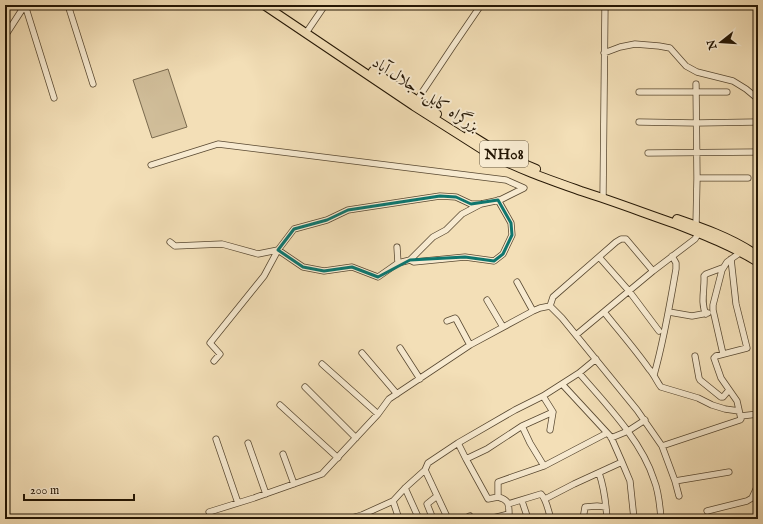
<svg xmlns="http://www.w3.org/2000/svg" width="763" height="524" viewBox="0 0 763 524" font-family="'IM FELL English',Amiri,serif">
	<style>
		.green { fill: #d0bd99; stroke: #7a6a4e }
		.lines { fill: none; stroke-linecap: round; stroke-linejoin: round }
		.minor-casing { stroke: #584831; stroke-width: 7 }
		.highway-casing { stroke: #241604; stroke-width: 10 }
		.minor { stroke: #f7ead0; stroke-width: 5.5 }
		.highway { stroke: #f3dfb7; stroke-width: 8 }
		.marked { fill: none; stroke: #0f766e; stroke-width: 3; stroke-linejoin: round }
		.labels { text-anchor: middle; dominant-baseline: central; stroke-width: 4; stroke-linejoin: round; paint-order: stroke }
		.shield { fill: #f7ead0; stroke: #635641; stroke-width: 1 }
		.shield-label { font-size: 15px; font-weight: bold; fill: #241604 }
		.street-label { font-size: 16px; fill: #241604; stroke: #f7ead0 }
	</style>
	<rect width="100%" height="100%" fill="#f3dfb7"/>
	<filter id="stains"><feTurbulence type="fractalNoise" baseFrequency=".005" numOctaves="4"/><feColorMatrix values="0 0 0 0 .2 0 0 0 0 .09 0 0 0 0 .02 0 0 0 .5 -.17"/></filter>
	<radialGradient id="worn" r=".72"><stop offset=".6" stop-color="#630" stop-opacity="0"/><stop offset="1" stop-color="#630" stop-opacity=".3"/></radialGradient>
	<path class="green" d="M168 69 187 127 152 138 133 80Z"/>
	<g class="lines">
		<g class="minor-casing">
			<path id="minor" d="M25 5 54 98
				M68 5 93 84
				M306 33 325 5
				M5 36 25 5
				M604 53 620 47 635 44 659 46 670 48 686 66 697 72 733 81 746 89 758 99
				M639 92H727
				M417 100 453 46 481 5
				M639 122 696 123 756 122
				M648 153 758 152
				M151 165 218 144 506 180 524 188 500 200 481 204H471L456 197 440 196 348 210 327 220 294 229 278 250 258 254 222 244 175 246 170 242
				M697 178H748
				M603 198 605 5
				M696 225 697 178 696 84
				M599 257 629 291 659 331
				M410 260 414 262 465 257 494 261 503 254 512 235 511 223 498 200
				M398 263 410 260 433 237 446 230 462 214 481 204
				M517 282 533 311
				M487 300 503 327
				M550 306 553 297 616 242 621 239H626L653 271
				M604 312C619 331 635 349 649 369 654 374 657 382 661 387L698 398 712 405 725 409 739 411
				M669 312 692 316 708 313
				M706 314C700 303 705 288 704 276L706 274 722 268
				M447 321 455 318 456 319 470 345
				M576 335 653 271 695 239 698 234 700 233
				M400 348 420 379
				M362 353 397 394
				M723 354 713 310V305L722 270 727 262 741 252
				M695 356 699 378 700 380 721 397H723L729 390
				M214 361 220 354 210 343 264 276 278 250 303 267 324 271 352 267 378 277 398 263 397 247
				M322 364 378 414
				M579 373C605 403 642 441 654 480 659 492 660 506 661 519
				M654 375C664 340 670 304 676 269V263L672 256
				M562 384 611 437 622 462 630 481 634 519
				M305 387 356 438
				M543 396 553 412 550 430
				M280 405 338 458
				M741 416 758 414
				M522 426 530 443 544 466
				M611 438 628 431 645 420
				M216 439 238 503
				M248 443 266 494
				M458 443 466 459 488 499 498 497V482L544 466 607 433
				M662 446 740 420 741 419 737 401 721 378 714 358 716 356 747 348 736 304 731 259
				M283 454 294 484
				M466 459 487 449 522 426 553 412
				M425 470 448 519
				M599 473C604 487 606 504 607 519
				M675 481 729 472
				M405 488 419 519
				M545 499 574 484 622 462
				M393 501 399 519
				M522 501 528 519
				M508 504 541 494C547 500 548 511 551 519
				M707 511 747 501 752 498 758 485
				M209 512 254 498 322 474 378 414 389 399 470 345 533 311 540 308 550 306 562 318 637 410 662 446 675 481 679 496
				M348 519 362 515 393 501 405 488 425 470 428 463 458 443 515 410 543 396 579 373 596 359
				M433 519 427 504 437 496
				M464 519 470 516
				M489 519 509 514C509 504 509 500 498 497
				M583 519 585 507 597 506 606 507"/>
		</g>
		<g class="highway-casing">
			<path id="highway" d="M264 5 414 106 488 153C518 169 550 180 581 191 613 201 644 213 676 224 704 235 732 246 758 262
				M373 71 437 114
				M469 134C490 148 513 160 536 169
				M677 219C703 228 729 237 752 252"/>
		</g>
		<use href="#minor" class="minor"/>
		<use href="#highway" class="highway"/>
	</g>
	<path class="marked" d="M440 196 456 197 471 204 498 200 511 223 512 235 503 254 494 261 465 257 410 260 378 277 352 267 324 271 303 267 278 250 294 229 327 220 348 210Z"/>
	<g class="labels">
		<rect class="shield" x="480" y="141" width="48" height="26" rx="3"/>
		<g class="shield-label">
			<text x="504" y="154">NH08</text>
		</g>
		<g class="street-label">
			<text transform="translate(425 95) rotate(33)">بزرگراه کابل- جلال آباد</text>
		</g>
	</g>
	<rect width="763" height="524" fill="none" stroke="#f3dfb7" stroke-width="20"/>
	<rect x="6" y="6" width="751" height="512" fill="none" stroke="#241604" stroke-width="2"/>
	<rect x="10" y="10" width="743" height="504" fill="none" stroke="#241604"/>
	<g transform="translate(721 42) rotate(253)" stroke="#f7ead0" stroke-width="3" paint-order="stroke">
	<path d="M0-3L7 15L0 10L-7 15Z" fill="#241604"/>
	<text y="-6" font-size="11" font-weight="bold" text-anchor="middle" fill="#241604">N</text>
	</g>
	<path d="M24 494v6h110v-6" fill="none" stroke="#241604" stroke-width="2"/>
	<text x="30" y="494" font-size="12" fill="#241604" stroke="#f7ead0" stroke-width="3" paint-order="stroke">200 m</text>
	<rect width="100%" height="100%" filter="url(#stains)"/>
	<rect width="100%" height="100%" fill="url(#worn)"/>
</svg>
